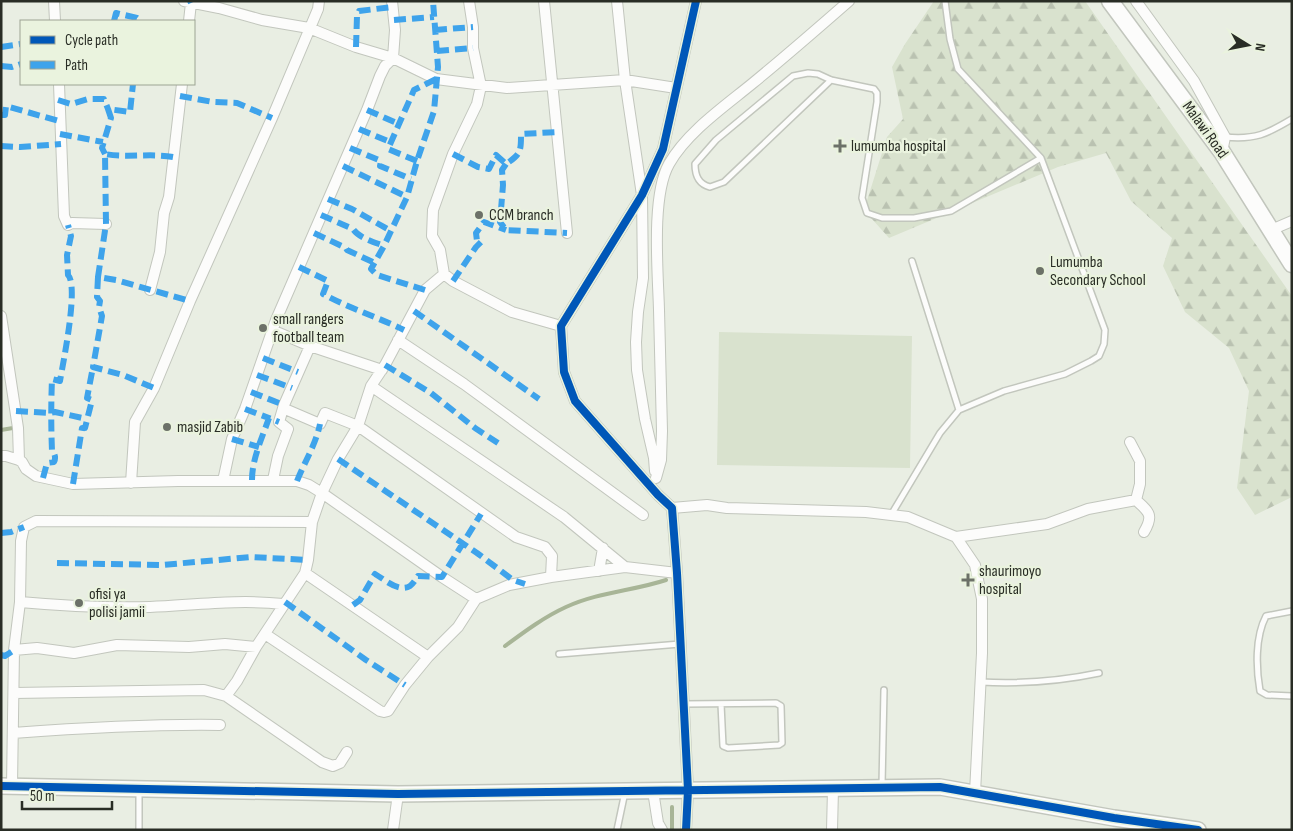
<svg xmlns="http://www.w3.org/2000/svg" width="1293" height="831" viewBox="0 0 1293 831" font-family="'Sofia Sans Condensed',sans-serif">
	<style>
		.grass { fill: #d9e2ce }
		.forest { fill: url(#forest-firs) }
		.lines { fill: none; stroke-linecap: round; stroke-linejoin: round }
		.stream { stroke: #a8b597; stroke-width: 4 }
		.lane-casing { stroke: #c2c6bd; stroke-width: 8 }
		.street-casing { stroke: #c2c6bd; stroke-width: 12 }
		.secondary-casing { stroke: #c2c6bd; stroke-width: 18 }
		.primary-casing { stroke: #c2c6bd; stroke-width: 19 }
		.lane { stroke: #fcfcfb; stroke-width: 5 }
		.street { stroke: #fcfcfb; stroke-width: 10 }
		.secondary { stroke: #fcfcfb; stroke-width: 15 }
		.primary { stroke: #fcfcfb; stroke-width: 16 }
		.quiet { stroke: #3ea3eb; stroke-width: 6; stroke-dasharray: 12 6; stroke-linecap: butt }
		.cycleway-casing { stroke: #eaf3de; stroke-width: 11 }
		.cycleway { stroke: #0057b8; stroke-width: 8 }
		.poi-dot { fill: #6c7168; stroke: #eaf3de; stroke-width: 2 }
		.labels { text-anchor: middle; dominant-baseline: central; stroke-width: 4.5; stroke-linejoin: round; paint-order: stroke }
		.street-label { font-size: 16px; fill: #292d25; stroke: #eaf3de }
		.poi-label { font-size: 16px; fill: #292d25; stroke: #eaf3de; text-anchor: start }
	</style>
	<defs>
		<pattern id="forest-firs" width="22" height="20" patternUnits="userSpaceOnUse" patternTransform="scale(1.25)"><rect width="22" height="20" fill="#d9e2ce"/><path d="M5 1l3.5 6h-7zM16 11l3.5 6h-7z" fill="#bac2b1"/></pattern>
	</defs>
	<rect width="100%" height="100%" fill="#e9eee3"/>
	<path class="grass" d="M719 332 912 336 910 468 717 465Z"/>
	<path class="forest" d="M934 1H1085L1292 296V497L1255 515 1237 488 1249 391 1229 348 1185 312 1163 266 1172 238 1131 201 1106 153 1058 167 889 238 864 210 887 137 903 119 892 67 905 44Z"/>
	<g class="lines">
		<path class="stream" d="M1 430 13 428
			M505 646C524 632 544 617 566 607 598 592 633 591 666 580
			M672 807V830"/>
		<g class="lane-casing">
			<path id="lane" d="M831 80 724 182 710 187C698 184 695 175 695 164L716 140 793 76 808 73 818 74 831 80 874 89 877 93V102L862 198 867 213 882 218H914L951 211 1041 158
				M1225 137C1255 140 1267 134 1292 119
				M912 261 959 410
				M891 515 940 433 959 410 1004 391 1065 374 1091 361 1099 356 1104 344 1105 330 1041 158 958 69 950 39 945 1
				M1292 611 1266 616C1255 637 1256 668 1260 691L1267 695 1292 696
				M559 654 680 644
				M981 682C1020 684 1061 681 1099 673
				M684 704 776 703 781 706 782 743 779 745 728 748 723 746 721 704
				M882 785 884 690
				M139 830V792
				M617 830 625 792"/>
		</g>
		<g class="street-casing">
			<path id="street" d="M54 1 55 21
				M184 1 219 8 262 20 309 28 356 47 393 58 436 79 507 88 625 80 676 88
				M469 1 473 27V48L481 86 477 104 453 154 433 210 432 236 440 250 444 274 453 281 512 312 561 326
				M544 1 567 233
				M617 1 625 80 642 195 643 278 638 312 636 342 637 370 645 419 654 458 655 471
				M1136 1 1194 81 1225 137 1222 152
				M189 21 191 3
				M59 84 64 216 68 225 72 223 106 224
				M1271 230 1292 221
				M150 290 160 252 164 213 169 197 182 84
				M1 316 18 428 19 460
				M272 330 310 346 284 405 279 422 288 429 278 456 273 480
				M398 340 464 384 643 515
				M310 346 382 370
				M371 386 564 517 625 567
				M284 405 285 409 320 424 325 413 358 426 516 537 545 547 552 556 551 577
				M1130 442 1140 461V484L1136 500
				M1 456H6L19 460 22 462 26 469 36 476 73 484 178 481H297L309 485 322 493 442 577 476 599
				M656 478 661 460 662 431C661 391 660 350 659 310 658 272 651 196 669 164 687 132 725 106 753 83 786 56 817 29 849 1
				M223 481 232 439 245 409 276 320 367 110 380 76 385 66 393 58 395 30 392 1
				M131 483 135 422 154 388 190 301 272 118 318 9 319 1
				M672 508 707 505 727 508 866 512 908 517 956 537 1047 524 1088 509 1136 500C1149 512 1154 515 1144 532
				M956 537 975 565 982 599V653L975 793
				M599 571 603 548
				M305 573 428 657
				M20 602C64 606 106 608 150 607 195 605 239 599 283 604
				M265 634 380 711 384 712 388 711 405 685 428 657 458 627 476 599 509 585 551 577 625 567 677 573
				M14 650 37 648 74 653 117 645 189 647 225 644 256 647
				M14 693 204 690 226 696 322 762 333 766 340 763 347 752
				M226 696 237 681 256 647 305 573 308 560 312 522 322 493 338 459 358 426 371 386 385 365 425 290 444 274
				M13 733C82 728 151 724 220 725
				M12 786 14 650 20 602 21 541 24 527 36 521 312 522
				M653 791 658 823 662 830
				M393 830 398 794
				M686 830 688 790 677 573 672 508 658 495 575 401 564 372 561 326 642 195 663 149 696 1
				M832 830 833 789"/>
		</g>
		<g class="secondary-casing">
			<path id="secondary" d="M1 786 398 794 940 787 1114 818 1198 830"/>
		</g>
		<g class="primary-casing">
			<path id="primary" d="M1110 1 1222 152 1292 264"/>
		</g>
		<use href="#lane" class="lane"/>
		<use href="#street" class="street"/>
		<use href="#secondary" class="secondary"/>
		<use href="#primary" class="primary"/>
		<path class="quiet" d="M190 1 191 3
			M394 20 434 17
			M114 21 116 13 137 18 141 21
			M435 30 473 27
			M1 47 21 44
			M356 47 357 16 359 11 392 7
			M437 51 473 48
			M1 66 12 67 21 64
			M180 96 213 102 237 103 272 118
			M58 100 71 104 88 99H104L108 109
			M367 110 399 124
			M1 115H5L6 106 59 121
			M359 129 390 142
			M60 134 103 142
			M1 146 20 147 61 144
			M350 148 381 161 380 166 411 179
			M105 154 102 148 111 118 108 109 130 112 133 84
			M453 154 478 167 489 169 496 155 506 164C521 154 521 151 521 134L557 132
			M173 157C150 153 128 158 105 154L106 224 98 277 116 280 190 301
			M417 161 388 149 414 90 436 79
			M506 164 502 170 503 185 500 222 506 230 567 233
			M343 166 407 197
			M328 199 352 209 391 231
			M321 215 353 229C359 238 374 242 384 246
			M314 233 346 248 347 250 375 263
			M299 267 328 281 323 294C349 308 377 317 404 330
			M98 277 97 297 100 301 99 307 102 316 93 367 123 375 154 388
			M453 281 476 247 481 242 477 241 476 233 484 222 506 230
			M425 290 377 275 371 269 384 246 407 197 417 161 434 111 438 67 433 1
			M414 311 539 399
			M263 358 298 372
			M385 365 431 393 475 428 498 443
			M257 375 292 388
			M251 392 284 405
			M245 409 269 418
			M16 411 50 413 55 412 87 419
			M232 439 259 447
			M338 459 477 553 513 580 525 584
			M43 478 47 463 54 462C56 458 55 454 52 451 51 427 51 403 52 379L60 381C63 363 79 286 68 275L67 255 71 236 68 225
			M252 480C252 459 262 438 269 418L279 422
			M297 481C305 461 316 444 320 424
			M73 484 82 428H85L92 400 87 398 93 367
			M1 533 11 532 24 527
			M57 563 162 565 251 557 308 560
			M285 602 366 660 405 685
			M353 605 360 600 375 574C384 579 399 593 410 586 413 584 416 579 418 576L442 577 481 514
			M1 655 5 656 14 650"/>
		<g class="cycleway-casing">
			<path id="cycleway" d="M1 786 398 794 940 787 1114 818 1198 830
				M686 830 688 790 677 573 672 508 658 495 575 401 564 372 561 326 642 195 663 149 696 1"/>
		</g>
		<use href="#cycleway" class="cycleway"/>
	</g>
	<g class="poi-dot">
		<path d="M837.5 138.5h5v5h5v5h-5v5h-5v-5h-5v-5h5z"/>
		<circle cx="479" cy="215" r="5"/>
		<circle cx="1040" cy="271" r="5"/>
		<circle cx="263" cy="328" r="5"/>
		<circle cx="167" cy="427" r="5"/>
		<path d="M965.5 572.5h5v5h5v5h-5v5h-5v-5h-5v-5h5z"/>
		<circle cx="79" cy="603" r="5"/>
	</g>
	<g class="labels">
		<g class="street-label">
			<text transform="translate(1205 130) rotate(54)">Malawi Road</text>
		</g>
		<g class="poi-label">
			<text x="851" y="146">lumumba hospital</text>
			<text x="489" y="215">CCM branch</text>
			<text x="1050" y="262">Lumumba<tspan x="1050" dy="18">Secondary School</tspan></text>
			<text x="273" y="319">small rangers<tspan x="273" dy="18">football team</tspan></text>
			<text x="177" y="427">masjid Zabib</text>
			<text x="979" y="571">shaurimoyo<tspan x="979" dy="18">hospital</tspan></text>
			<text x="89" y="594">ofisi ya<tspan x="89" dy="18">polisi jamii</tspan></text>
		</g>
	</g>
	<rect width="1293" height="831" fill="none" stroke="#292d25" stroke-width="5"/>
	<rect x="20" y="20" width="175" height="65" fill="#eaf3de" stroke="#9da494"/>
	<rect x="30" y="36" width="25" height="8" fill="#0057b8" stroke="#9da494"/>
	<text x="65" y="45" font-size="15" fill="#292d25">Cycle path</text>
	<rect x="30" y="61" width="25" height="8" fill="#3ea3eb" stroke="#9da494"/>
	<text x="65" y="70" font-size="15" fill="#292d25">Path</text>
	<g transform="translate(1248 45) rotate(100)" stroke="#eaf3de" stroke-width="4" paint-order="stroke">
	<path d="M0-4L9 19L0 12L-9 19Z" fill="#292d25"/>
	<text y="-8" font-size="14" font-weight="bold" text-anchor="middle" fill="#292d25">N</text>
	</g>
	<path d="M22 801v8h90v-8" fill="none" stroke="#292d25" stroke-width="2.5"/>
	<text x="30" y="801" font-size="15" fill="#292d25" stroke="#eaf3de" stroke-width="4" paint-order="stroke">50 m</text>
</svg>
